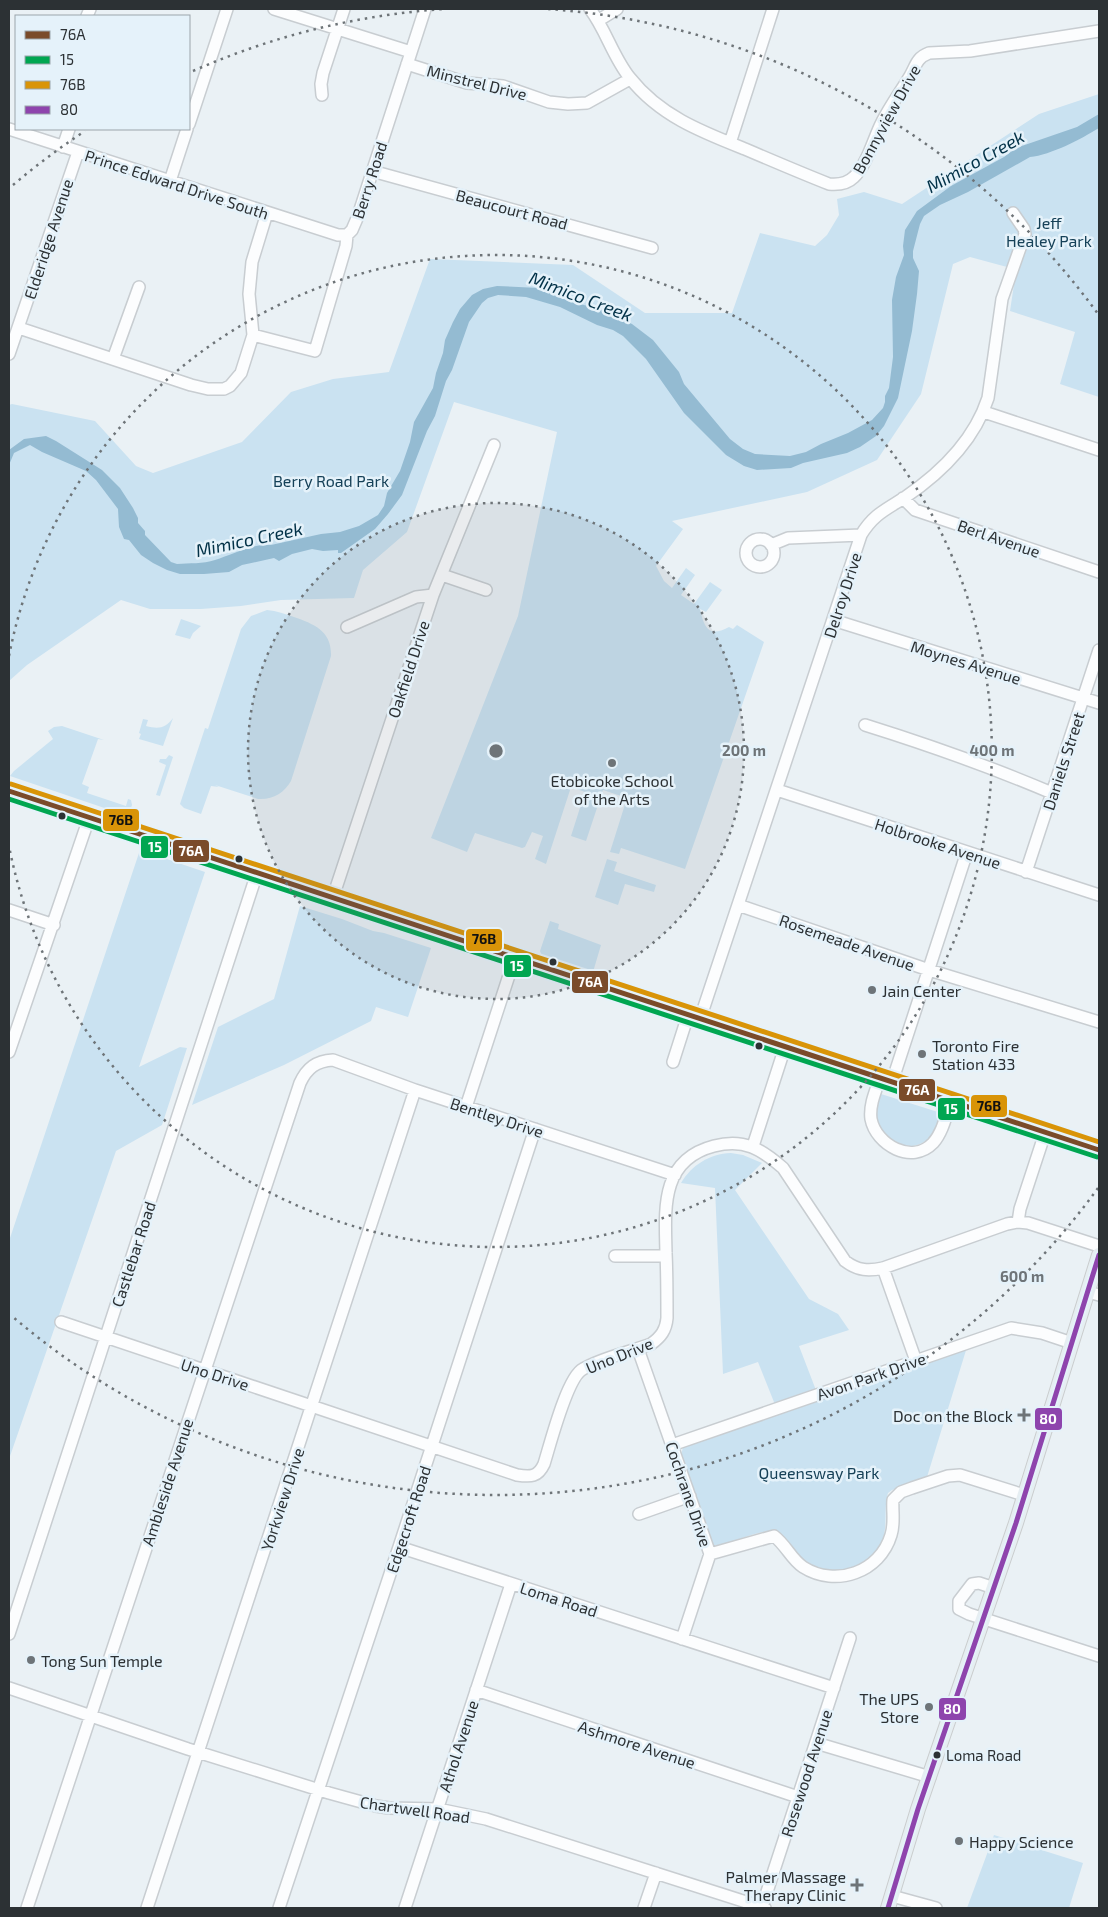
<svg xmlns="http://www.w3.org/2000/svg" width="1108" height="1917" viewBox="0 0 1108 1917" font-family="'Exo 2',sans-serif">
	<style>
		.green { fill: #cae2f1 }
		.water { fill: #94bbd2 }
		.lines { fill: none; stroke-linecap: round; stroke-linejoin: round }
		.minor-casing { stroke: #c8cdd1; stroke-width: 14 }
		.major-casing { stroke: #cacdce; stroke-width: 16 }
		.minor { stroke: #fcfdfe; stroke-width: 11 }
		.major { stroke: #e6eef2; stroke-width: 14 }
		.bus-1-casing { stroke: #e5f2fa; stroke-width: 9 }
		.bus-2-casing { stroke: #e5f2fa; stroke-width: 9 }
		.bus-3-casing { stroke: #e5f2fa; stroke-width: 9 }
		.bus-4-casing { stroke: #e5f2fa; stroke-width: 9 }
		.bus-1 { stroke: #7a4b2a; stroke-width: 5 }
		.bus-2 { stroke: #00a651; stroke-width: 5 }
		.bus-3 { stroke: #d99408; stroke-width: 5 }
		.bus-4 { stroke: #8e44ad; stroke-width: 5 }
		.ring { fill: none; stroke: #6e7478; stroke-width: 2.5; stroke-dasharray: 2.5 5 }
		.poi-dot { fill: #6e7478; stroke: #e5f2fa; stroke-width: 2 }
		.bus-dot { fill: #2c3134; stroke: #e5f2fa; stroke-width: 2 }
		.labels { text-anchor: middle; dominant-baseline: central; stroke-width: 5; stroke-linejoin: round; paint-order: stroke }
		.bus-label { font-size: 15px; fill: #2c3134; stroke: #e5f2fa; text-anchor: start }
		.street-label { font-size: 16px; fill: #2c3134; stroke: #e5f2fa }
		.park-label { font-size: 16px; fill: #164158; stroke: #e5f2fa }
		.poi-label { font-size: 16px; fill: #2c3134; stroke: #e5f2fa; text-anchor: start }
		.water-label { font-size: 18px; font-style: italic; fill: #023147; stroke: #e5f2fa }
		.centre { fill: #6e7478; stroke: #e5f2fa; stroke-width: 2.5 }
		.ring-label { font-size: 15px; text-anchor: middle; font-weight: bold; fill: #6e7478; stroke: #e5f2fa; stroke-width: 5; stroke-linejoin: round; paint-order: stroke }
		.line-badge { stroke: #e5f2fa; stroke-width: 2 }
		.badge-label { font-size: 14px; text-anchor: middle; font-weight: bold; fill: #fff }
		.pale-badge-label { font-size: 14px; text-anchor: middle; font-weight: bold; fill: #111 }
	</style>
	<rect width="100%" height="100%" fill="#eaf1f5"/>
	<path class="green" d="M1099 94V397L1060 384 1075 332 1010 311 1016 271 1007 267 970 257 953 264 921 394 877 460 807 492 672 521 683 529 656 566 664 581 672 588 686 568 695 575 681 595 694 604 710 582 722 590 706 612 700 609C704 628 709 638 729 627L733 629 737 625 764 642 685 869 621 848 619 854 610 852 627 798 603 790 586 841 571 836 585 792 571 787 546 864 535 859 543 836 532 832 525 847 522 848 475 833 467 852 431 838 518 616 557 432 454 402 407 532 363 570 354 598 281 600 241 606 201 609H150L121 600 27 665 9 681V405L12 404 95 421 136 466 153 473 242 442 291 392 333 379 389 372 430 259 573 265 645 313H732L760 233 815 246 827 235 839 215 837 199 864 192 902 204 1039 114Z
		M267 610C277 611 285 614 294 617 314 624 332 631 331 656L291 781C284 793 273 800 258 799L215 785 219 787 211 786 201 814 184 808 180 804 205 728 208 729 241 629 251 616Z
		M181 619 201 626 193 633 190 639 175 635Z
		M173 718 163 746 139 739 141 734 139 733 143 719 148 720 146 726C158 729 165 729 173 718Z
		M62 726 104 740 98 739 82 784 89 787 87 793 126 806 128 799 131 800 132 805 128 816 10 776 14 771 53 739 48 731 54 727Z
		M169 755 173 757 160 796 156 795 166 765 159 762 160 759H166Z
		M140 850 205 872 139 1067 180 1047 187 1048 162 1125 116 1151 9 1459V1241Z
		M607 859 617 862 614 871 656 885 654 892 625 884 618 905 595 897Z
		M300 906 342 919 373 931 384 933 431 948 408 1017 376 1007 371 1021 284 1065 192 1105 218 1027 274 999Z
		M550 921 559 924 558 929 601 945 593 972 542 956 540 951Z
		M881 1094 941 1113C938 1122 936 1131 929 1138 910 1156 877 1142 876 1117 875 1109 879 1101 881 1094Z
		M731 1153 743 1155 762 1163 735 1190 809 1299 838 1314 849 1330 799 1346 819 1398 967 1347 927 1477 892 1490 888 1493C884 1506 887 1521 884 1535 877 1571 830 1580 803 1562 792 1555 789 1535 775 1532 764 1528 733 1542 720 1546L714 1545 710 1540 681 1456 683 1447 778 1412 758 1362 723 1374 715 1188 681 1183C692 1165 709 1154 731 1153Z
		M994 1835 1083 1863 1069 1908H967Z"/>
	<path class="water" d="M1099 114V128C1081 139 1051 155 1030 157L968 192 940 205 924 216 920 224 913 251V258L919 271 917 294 912 331 898 398 884 426 876 436 860 447 847 453 803 463 791 468 757 470 744 466 726 455 684 413 646 359 623 336 613 330 597 325 560 307 526 297 498 295 488 298 482 303 469 322 452 370 446 381 435 416 427 431 402 495 388 514 375 529 341 553H338V550L323 551 312 549 292 554 279 561 274 558 242 565 229 572 204 574H180L167 570 153 563 141 555 129 540 124 539 119 527 118 509 96 480 86 471 42 452 30 445 14 453 9 465V450L24 439 46 436 56 441 102 470 120 488 133 508 138 518V523L145 531V535L171 562 177 564C189 563 203 564 215 560 232 555 254 543 271 545L321 534 340 532 359 526 378 515 384 506 387 493 400 471 410 442 414 422 433 388 436 373 443 353 445 340 453 322 460 309 472 295 483 289 497 286 539 288 566 300 609 312 632 324 653 340 679 372 684 384 730 439 743 449 755 454 790 456 806 452 821 444 848 433 872 420 883 408 885 402V396L889 388 893 357 892 300 896 277 904 255 903 246 905 230 917 211 951 186 1004 157 1016 148 1077 127Z"/>
	<g class="lines">
		<g class="minor-casing">
			<path id="minor" d="M274 9 411 52
				M590 9C606 30 613 57 630 78 660 116 702 132 745 149 773 161 801 173 829 184 839 185 847 184 854 177 867 165 874 137 882 122 890 106 901 91 910 76 916 66 916 58 929 53L970 51 1099 31
				M87 16 90 9
				M599 20 617 9
				M407 64 467 83 503 86 549 102 568 104 587 103 630 79
				M322 95 321 84 323 73 344 9
				M189 124 227 9
				M9 129 338 235H347
				M730 143 773 9
				M63 147 69 129
				M372 171 652 248
				M170 181 187 129
				M19 328 191 385 208 389H224L230 386 241 373 253 335 249 294 252 262 267 213
				M253 335 315 351 346 246 347 235 352 230 358 216 425 9
				M9 354 78 152
				M113 359 139 287
				M984 412 1099 450
				M903 498 915 510 1099 572
				M746 553a14 14 0 1 1 28 0a14 14 0 1 1-28 0Z
				M771 545 788 538 861 535
				M442 575 486 590
				M833 620 1099 703
				M347 627 416 597 433 595
				M865 725C929 745 991 767 1052 793
				M777 790 1099 895
				M1026 872 1099 650
				M333 897 433 595 494 445
				M738 905 929 970 1099 1022
				M9 910 54 925
				M700 1019 861 535C873 515 885 510 904 498 941 473 974 441 988 398L1002 299 1025 234 1024 229 1013 213
				M9 1052 89 818
				M673 1062 688 1015
				M880 1078C876 1090 869 1105 871 1119 876 1145 912 1165 933 1143 943 1132 946 1115 951 1101
				M892 1082 967 852
				M466 1107 515 957
				M753 1146 785 1047
				M1018 1222 1020 1209 1045 1133
				M615 1256H666
				M883 1268 916 1361
				M1088 1292 1099 1295
				M61 1322 517 1475C531 1477 538 1477 544 1464 550 1445 567 1377 583 1369 601 1358 630 1352 651 1344 661 1337 666 1330 667 1318 667 1296 667 1274 666 1253 665 1209 660 1160 714 1146 744 1138 761 1149 783 1168L845 1261C858 1271 869 1271 883 1268L1007 1224 1018 1222 1028 1223 1099 1246
				M638 1349 710 1554 682 1639
				M672 1445 1011 1328 1042 1333 1072 1343
				M639 1514 690 1496
				M399 1547 834 1688
				M710 1554 774 1536C786 1545 791 1559 803 1567 836 1588 880 1572 891 1535 895 1523 892 1511 893 1500L901 1492 912 1488 948 1476 960 1475 1024 1495
				M994 1588 979 1583 972 1584 959 1601V1609L969 1614 1099 1656
				M9 1634 257 873
				M9 1688 188 1749 329 1793 376 1806 389 1808 438 1809 486 1819 765 1908
				M476 1690 798 1797
				M816 1743 930 1777
				M892 1896 936 1908
				M762 1907 850 1638
				M27 1908 300 1083C307 1068 316 1061 333 1060L415 1090 675 1175
				M147 1908 415 1090
				M279 1908 399 1547 535 1129
				M405 1908 511 1584
				M644 1908 656 1873"/>
		</g>
		<g class="major-casing">
			<path id="major" d="M9 791 1099 1150
				M888 1908 918 1809 1016 1523 1099 1255"/>
		</g>
		<use href="#minor" class="minor"/>
		<use href="#major" class="major"/>
		<g class="bus-1-casing">
			<path id="bus-1" d="M9 791 1099 1150"/>
		</g>
		<g class="bus-2-casing">
			<path id="bus-2" d="M9 799 1097 1157"/>
		</g>
		<g class="bus-3-casing">
			<path id="bus-3" d="M11 784 1099 1142"/>
		</g>
		<g class="bus-4-casing">
			<path id="bus-4" d="M888 1908 918 1809 1016 1523 1099 1255"/>
		</g>
		<use href="#bus-1" class="bus-1"/>
		<use href="#bus-2" class="bus-2"/>
		<use href="#bus-3" class="bus-3"/>
		<use href="#bus-4" class="bus-4"/>
	</g>
	<circle cx="496" cy="751" r="248" fill="#6e7478" fill-opacity=".12"/>
	<g class="ring">
		<circle cx="496" cy="751" r="248"/>
		<path d="M9 656A496 496 0 1 1 9 846"/>
		<path d="M1098 1188A744 744 0 0 1 13 1317M13 185A744 744 0 0 1 85 131M193 71A744 744 0 0 1 444 9M548 9A744 744 0 0 1 1098 314"/>
	</g>
	<g class="poi-dot">
		<circle cx="612" cy="763" r="5"/>
		<circle cx="872" cy="990" r="5"/>
		<circle cx="922" cy="1054" r="5"/>
		<path d="M1021.5 1407.5h5v5h5v5h-5v5h-5v-5h-5v-5h5z"/>
		<circle cx="31" cy="1660" r="5"/>
		<circle cx="929" cy="1707" r="5"/>
		<circle cx="959" cy="1841" r="5"/>
		<path d="M854.5 1877.5h5v5h5v5h-5v5h-5v-5h-5v-5h5z"/>
	</g>
	<g class="bus-dot">
		<circle cx="62" cy="816" r="4.5"/>
		<circle cx="239" cy="859" r="4.5"/>
		<circle cx="553" cy="962" r="4.5"/>
		<circle cx="759" cy="1046" r="4.5"/>
		<circle cx="937" cy="1755" r="4.5"/>
	</g>
	<g class="labels">
		<g class="bus-label">
			<text x="946" y="1755">Loma Road</text>
		</g>
		<g class="street-label">
			<text transform="translate(477 82) rotate(14)">Minstrel Drive</text>
			<text transform="translate(886 119) rotate(-61)">Bonnyview Drive</text>
			<text transform="translate(369 180) rotate(-72)">Berry Road</text>
			<text transform="translate(177 184) rotate(18)">Prince Edward Drive South</text>
			<text transform="translate(512 209) rotate(15)">Beaucourt Road</text>
			<text transform="translate(48 239) rotate(-72)">Elderidge Avenue</text>
			<text transform="translate(999 538) rotate(19)">Berl Avenue</text>
			<text transform="translate(842 595) rotate(-72)">Delroy Drive</text>
			<text transform="translate(966 662) rotate(17)">Moynes Avenue</text>
			<text transform="translate(408 669) rotate(-72)">Oakfield Drive</text>
			<text transform="translate(1063 761) rotate(-72)">Daniels Street</text>
			<text transform="translate(938 843) rotate(18)">Holbrooke Avenue</text>
			<text transform="translate(847 942) rotate(19)">Rosemeade Avenue</text>
			<text transform="translate(497 1117) rotate(18)">Bentley Drive</text>
			<text transform="translate(133 1254) rotate(-72)">Castlebar Road</text>
			<text transform="translate(619 1355) rotate(-22)">Uno Drive</text>
			<text transform="translate(215 1374) rotate(18)">Uno Drive</text>
			<text transform="translate(871 1376) rotate(-19)">Avon Park Drive</text>
			<text transform="translate(167 1482) rotate(-72)">Ambleside Avenue</text>
			<text transform="translate(689 1494) rotate(71)">Cochrane Drive</text>
			<text transform="translate(282 1499) rotate(-72)">Yorkview Drive</text>
			<text transform="translate(408 1519) rotate(-72)">Edgecroft Road</text>
			<text transform="translate(559 1599) rotate(18)">Loma Road</text>
			<text transform="translate(637 1744) rotate(18)">Ashmore Avenue</text>
			<text transform="translate(458 1746) rotate(-72)">Athol Avenue</text>
			<text transform="translate(806 1773) rotate(-72)">Rosewood Avenue</text>
			<text transform="translate(415 1809) rotate(8)">Chartwell Road</text>
		</g>
		<g class="park-label">
			<text x="1049" y="222">Jeff<tspan x="1049" dy="18">Healey Park</tspan></text>
			<text x="331" y="480">Berry Road Park</text>
			<text x="819" y="1472">Queensway Park</text>
		</g>
		<g class="poi-label">
			<text x="612" y="780" text-anchor="middle">Etobicoke School<tspan x="612" dy="18">of the Arts</tspan></text>
			<text x="882" y="990">Jain Center</text>
			<text x="932" y="1045">Toronto Fire<tspan x="932" dy="18">Station 433</tspan></text>
			<text x="1013" y="1415" text-anchor="end">Doc on the Block</text>
			<text x="41" y="1660">Tong Sun Temple</text>
			<text x="919" y="1698" text-anchor="end">The UPS<tspan x="919" dy="18">Store</tspan></text>
			<text x="969" y="1841">Happy Science</text>
			<text x="846" y="1876" text-anchor="end">Palmer Massage<tspan x="846" dy="18">Therapy Clinic</tspan></text>
		</g>
		<g class="water-label">
			<text transform="translate(975 161) rotate(-29)">Mimico Creek</text>
			<text transform="translate(581 296) rotate(21)">Mimico Creek</text>
			<text transform="translate(249 539) rotate(-12)">Mimico Creek</text>
		</g>
	</g>
	<circle cx="496" cy="751" r="8" class="centre"/>
	<g class="ring-label">
		<text x="744" y="756">200 m</text>
		<text x="992" y="756">400 m</text>
		<text x="1022" y="1282">600 m</text>
	</g>
	<g class="line-badge">
		<rect x="102" y="808" width="38" height="24" rx="5" fill="#d99408"/>
		<rect x="140" y="835" width="29" height="24" rx="5" fill="#00a651"/>
		<rect x="172" y="839" width="38" height="24" rx="5" fill="#7a4b2a"/>
		<rect x="465" y="928" width="38" height="24" rx="5" fill="#d99408"/>
		<rect x="503" y="954" width="29" height="24" rx="5" fill="#00a651"/>
		<rect x="571" y="970" width="38" height="24" rx="5" fill="#7a4b2a"/>
		<rect x="898" y="1078" width="38" height="24" rx="5" fill="#7a4b2a"/>
		<rect x="970" y="1094" width="38" height="24" rx="5" fill="#d99408"/>
		<rect x="937" y="1097" width="29" height="24" rx="5" fill="#00a651"/>
		<rect x="1034" y="1407" width="29" height="24" rx="5" fill="#8e44ad"/>
		<rect x="938" y="1697" width="29" height="24" rx="5" fill="#8e44ad"/>
	</g>
	<g class="badge-label">
		<text x="155" y="852">15</text>
		<text x="191" y="856">76A</text>
		<text x="517" y="971">15</text>
		<text x="590" y="987">76A</text>
		<text x="917" y="1095">76A</text>
		<text x="951" y="1114">15</text>
		<text x="1048" y="1424">80</text>
		<text x="952" y="1714">80</text>
	</g>
	<g class="pale-badge-label">
		<text x="121" y="825">76B</text>
		<text x="484" y="944">76B</text>
		<text x="989" y="1111">76B</text>
	</g>
	<rect width="1108" height="1917" fill="none" stroke="#2c3134" stroke-width="20"/>
	<rect x="15" y="15" width="175" height="115" fill="#e5f2fa" stroke="#9ba5ab"/>
	<rect x="25" y="31" width="25" height="8" fill="#7a4b2a" stroke="#9ba5ab"/>
	<text x="60" y="40" font-size="15" fill="#2c3134">76A</text>
	<rect x="25" y="56" width="25" height="8" fill="#00a651" stroke="#9ba5ab"/>
	<text x="60" y="65" font-size="15" fill="#2c3134">15</text>
	<rect x="25" y="81" width="25" height="8" fill="#d99408" stroke="#9ba5ab"/>
	<text x="60" y="90" font-size="15" fill="#2c3134">76B</text>
	<rect x="25" y="106" width="25" height="8" fill="#8e44ad" stroke="#9ba5ab"/>
	<text x="60" y="115" font-size="15" fill="#2c3134">80</text>
</svg>
